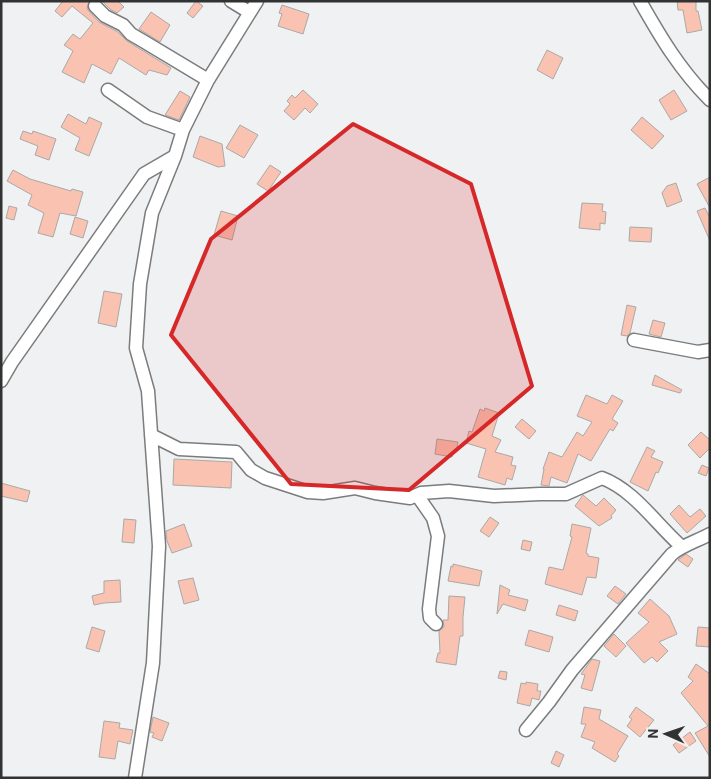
<svg xmlns="http://www.w3.org/2000/svg" width="711" height="779" viewBox="0 0 711 779" font-family="Roboto,sans-serif">
	<style>
		.building { fill: #fac2b1; stroke: #aaa9a8 }
		.lines { fill: none; stroke-linecap: round; stroke-linejoin: round }
		.minor-casing { stroke: #7b7c7d; stroke-width: 15 }
		.minor { stroke: #fff; stroke-width: 12 }
		.marked { fill: #d62828; fill-opacity: 0.2; stroke: #d62828; stroke-width: 4; stroke-linejoin: round }
	</style>
	<rect width="100%" height="100%" fill="#f0f1f2"/>
	<path class="building" d="M63 1H89L87 9 99 22 118 32 127 41 171 68 167 75 149 70 146 75 119 58 111 74 92 64 84 83 62 72 73 51 64 45 73 34 80 39 93 23 72 6 62 17 55 11Z
		M102 1H118L124 7 117 13 110 9Z
		M196 1 203 6 193 18 187 13Z
		M677 1H696V11H698L702 30 687 33 683 10H678Z
		M282 5 309 14 303 34 278 26 282 14 279 13Z
		M151 12 170 25 160 42 139 29Z
		M547 50 563 58 553 79 537 70Z
		M303 90 318 104 310 113 305 108 294 120 284 111 290 104 287 101 292 95 295 98Z
		M674 90 687 111 671 120 659 100Z
		M180 91 190 97 179 120 165 115Z
		M68 114 86 124 89 117 102 123 89 156 75 150 80 138 61 127Z
		M642 117 664 136 652 149 631 130Z
		M240 125 258 135 244 158 226 148Z
		M23 131 32 134 33 131 56 139 49 160 35 155 38 146 20 139Z
		M200 136 222 144 225 166 218 167 193 157Z
		M270 165 281 172 268 191 257 184Z
		M13 170 30 179 71 191 72 189 83 192 76 216 60 213 53 237 38 233 44 213 28 205 32 195 7 181Z
		M710 177V208L697 184Z
		M676 183 682 201 667 207 662 193 667 186Z
		M582 203 603 204 602 211 606 212 605 224 600 223V230L579 228Z
		M9 206 17 208 14 220 6 218Z
		M705 208 710 218V241L697 211Z
		M221 211 238 216 232 240 214 235Z
		M75 217 88 221 83 238 70 234Z
		M630 227 652 228 651 242 629 241Z
		M104 291 122 294 116 327 98 323Z
		M627 305 636 307 630 333 627 336 621 335Z
		M653 320 665 323 661 337 649 334Z
		M655 375 682 390 680 393 652 385Z
		M586 395 607 404 612 395 623 401 612 419 618 423 613 431 610 429 591 461 578 454 567 483 551 477 549 486 541 485 544 469H543L549 452 562 457 577 432 583 436 592 422 577 416Z
		M485 408 499 413 492 436 501 440 495 452 513 457 511 465 516 466 512 480 507 478 505 485 478 477 486 449 466 443 469 431 472 432 480 409 484 411Z
		M522 419 536 431 529 439 515 427Z
		M701 432 710 440V448L700 458 688 445Z
		M437 439 458 442 456 452H453L452 457 435 454Z
		M647 447 655 451 651 457 663 462 658 473 656 472 648 491 630 482Z
		M174 459 232 462 231 488 173 485Z
		M702 465 709 468 706 476 698 473Z
		M1 483 30 491 27 502 1 496Z
		M583 495 596 506 604 498 616 510 611 516 612 518 599 526 575 506Z
		M679 505 690 517 700 509 706 516 687 533 670 514Z
		M490 517 499 523 489 537 480 531Z
		M124 519 136 520 134 543 122 542Z
		M184 524 192 546 172 553 167 541 166 531Z
		M572 524 591 528 586 553 588 554V556L599 558 596 578 587 577 582 595 545 584 549 567 563 570 572 537 570 536Z
		M523 540 532 542 530 551 521 549Z
		M686 554 693 559 688 567 678 560Z
		M453 564 482 571 479 586 448 581 451 566 453 567Z
		M193 578 199 600 184 604 178 581Z
		M120 580 121 602 104 603 94 605 92 596 104 593V581Z
		M500 585 510 590 508 595 528 600 525 611 503 604 497 614Z
		M615 586 626 594 618 604 607 596Z
		M449 596 465 597 463 617V636H460L456 665 436 662 438 653H440L439 631 444 627 443 620H448Z
		M650 599 669 616 677 634 659 642 668 651 657 662 652 657 644 663 626 643 649 622 638 613Z
		M559 605 578 611 575 621 556 615Z
		M92 627 105 631 99 652 86 648Z
		M698 627 710 628V647L696 646Z
		M529 630 553 637 549 652 525 645Z
		M614 634 626 646 616 657 604 646Z
		M592 659 600 661 592 691 581 688 585 675 581 674Z
		M696 664 710 674V757L695 733 708 726 681 693 693 681 688 677Z
		M500 671 507 672 506 680 498 678Z
		M526 682 538 684 537 691H541L539 700 532 698 530 706 517 703 521 683 526 684Z
		M584 707 601 710 599 719 628 736 617 754 619 756 615 762 592 748 595 742 581 737 586 724H581Z
		M636 707 654 720 640 737 627 726 632 719 629 717Z
		M153 717 169 723 162 741 152 737 154 733 150 732Z
		M104 721 120 723 119 728 133 730 130 744 118 741 115 759 99 757Z
		M690 732 696 741 679 753 673 745Z
		M556 751 564 755 559 767 551 763Z"/>
	<g class="lines">
		<g class="minor-casing">
			<path id="minor" d="M231 1 249 12
				M640 1C661 38 680 70 710 100
				M95 6 105 16 123 25 131 34 143 41 208 80
				M108 90 147 117 183 130
				M634 340 698 352 710 350
				M1 381 12 362 144 174 175 156
				M151 435 179 449 236 452 251 470 265 478 308 492 323 493 355 488 375 493 410 498 421 493 449 491 494 496 540 494H566L602 478C634 490 656 524 681 546
				M417 495 433 518 438 536 429 609 430 618 436 624
				M526 730 549 702 572 670 672 554C683 545 697 541 710 534
				M135 778 153 663 159 546 148 391 136 348 140 284 152 213 175 156 183 130 208 80 257 1"/>
		</g>
		<use href="#minor" class="minor"/>
	</g>
	<path class="marked" d="M353 124 471 184 532 386 409 490 291 484 171 335 211 239Z"/>
	<rect width="711" height="779" fill="none" stroke="#313232" stroke-width="5"/>
	<g transform="translate(666 734) rotate(272)" stroke="#f0f1f2" stroke-width="4" paint-order="stroke">
	<path d="M0-4L9 19L0 12L-9 19Z" fill="#313232"/>
	<text y="-8" font-size="14" font-weight="bold" text-anchor="middle" fill="#313232">N</text>
	</g>
</svg>
